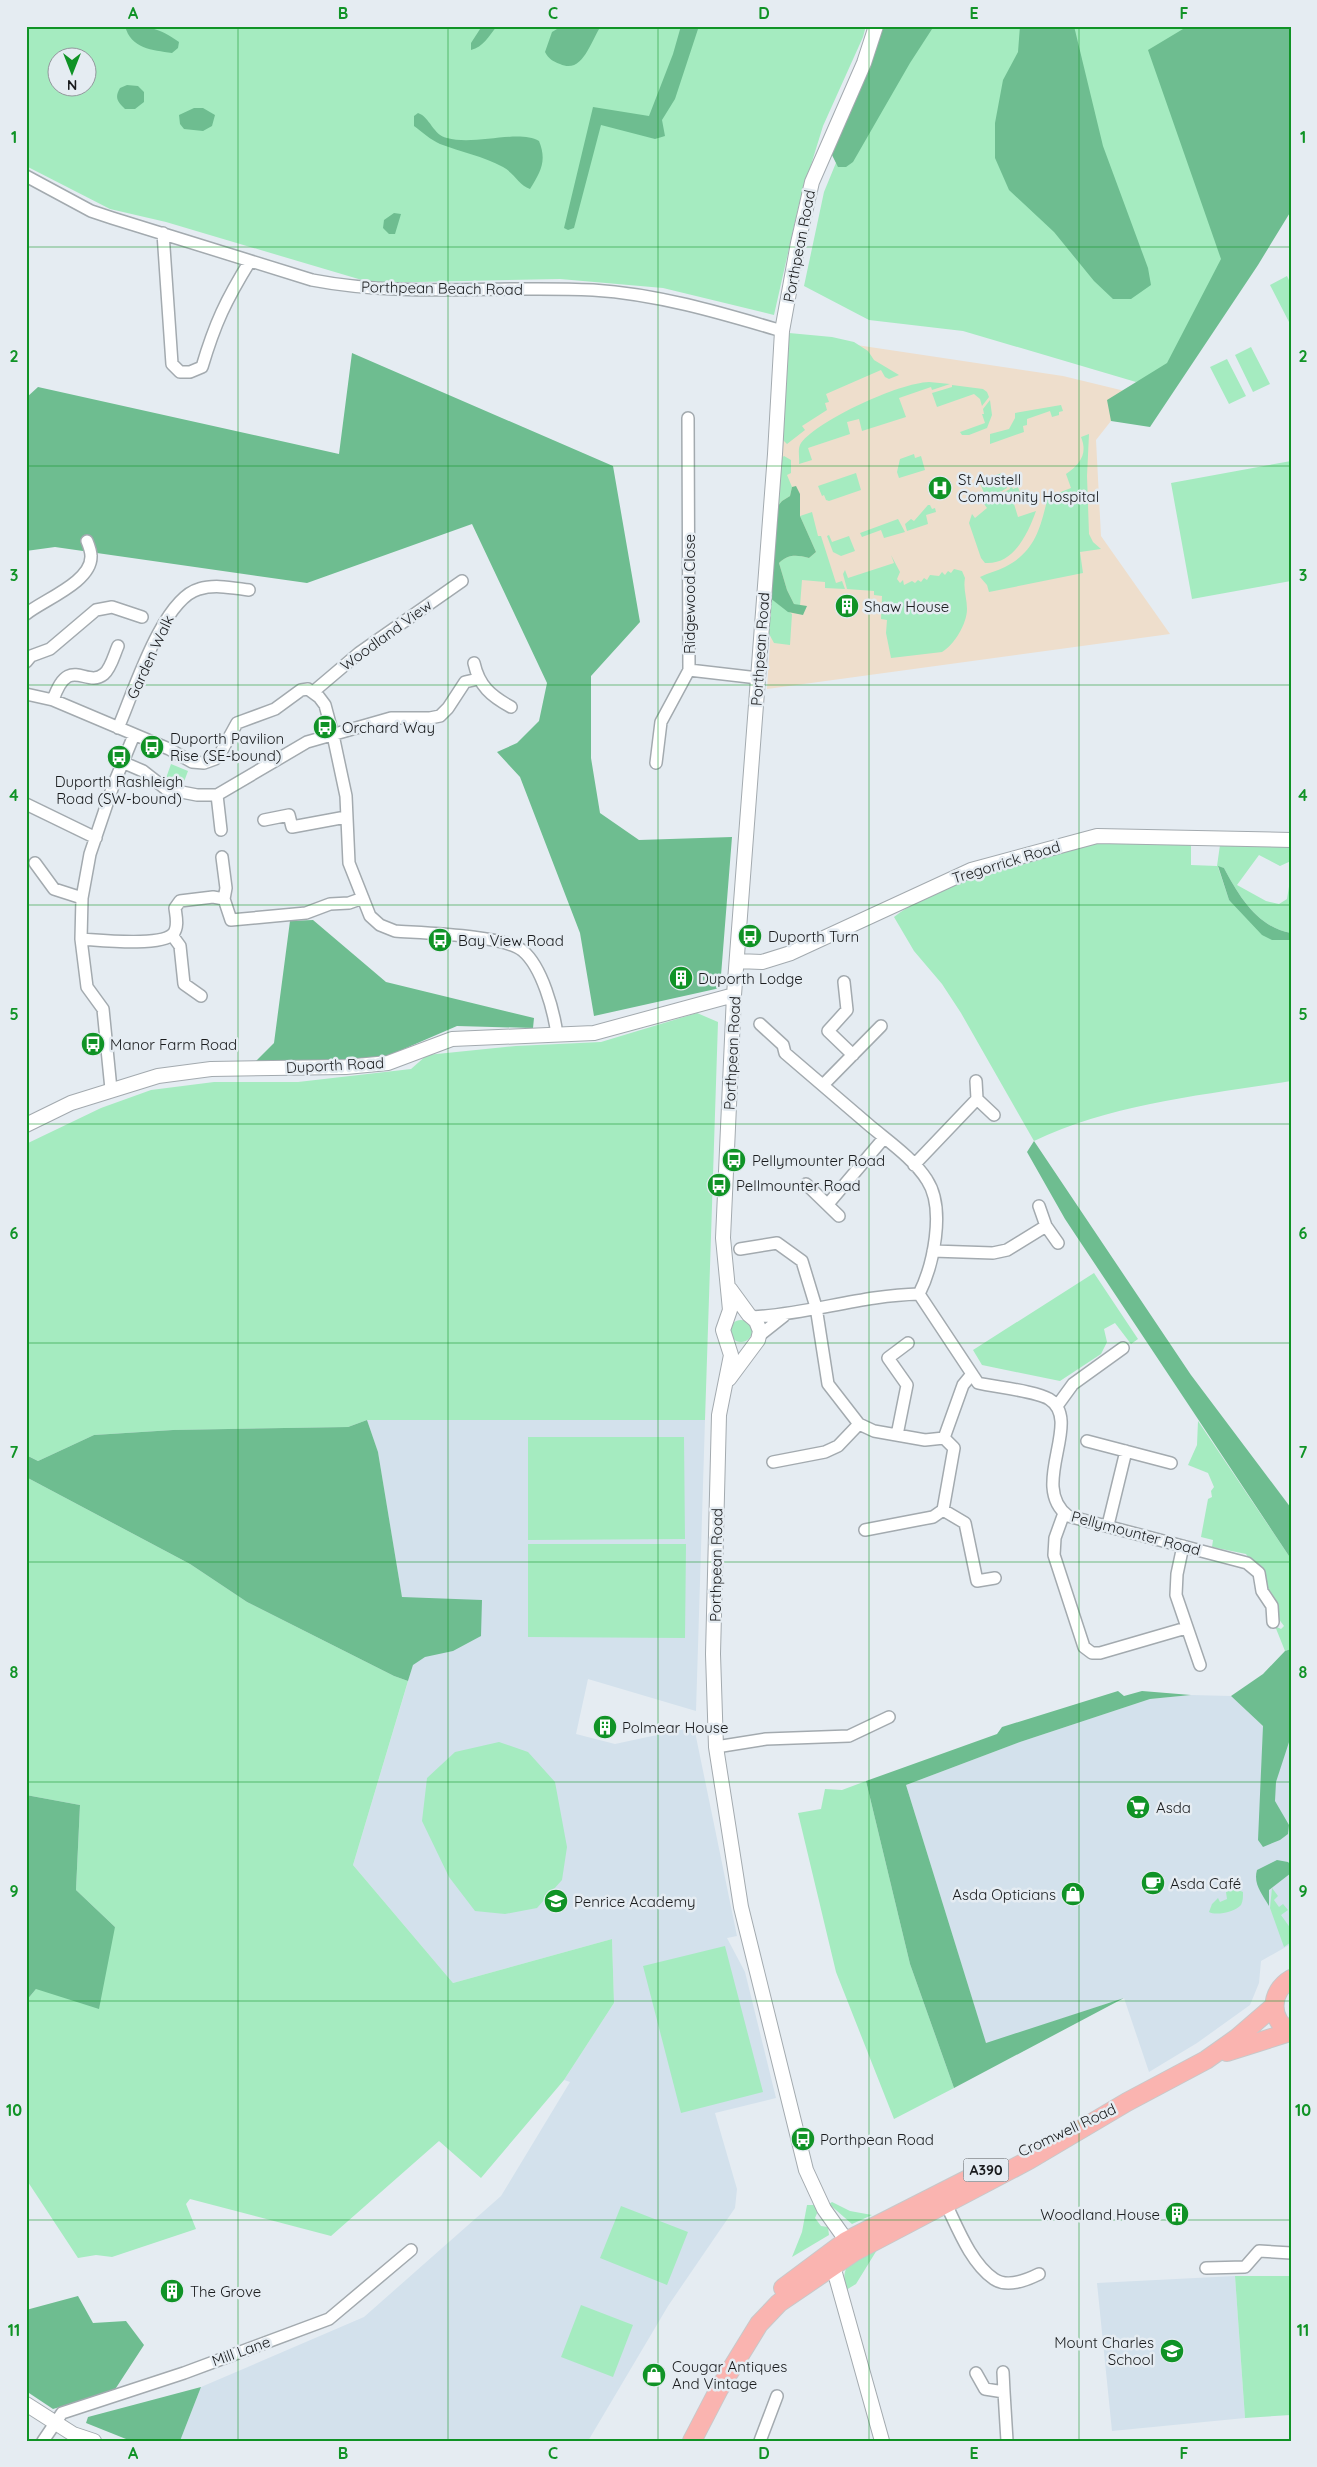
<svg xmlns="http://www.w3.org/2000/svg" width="1317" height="2467" viewBox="0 0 1317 2467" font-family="Quicksand,sans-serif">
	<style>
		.built { fill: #d3e1ec }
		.medical { fill: #eedecc }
		.green { fill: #a5ebc0; fill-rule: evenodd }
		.forest { fill: #6ebd90 }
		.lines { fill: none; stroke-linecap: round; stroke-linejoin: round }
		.minor-casing { stroke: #a3aaaf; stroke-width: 14 }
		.tertiary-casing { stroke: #a3aaaf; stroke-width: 16 }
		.trunk-casing { stroke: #c8c8c9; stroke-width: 20 }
		.minor { stroke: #fff; stroke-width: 11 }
		.tertiary { stroke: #fff; stroke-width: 14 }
		.trunk { stroke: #fab4b0; stroke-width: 18 }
		.grid { fill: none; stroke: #109326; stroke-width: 1; stroke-opacity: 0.55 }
		.labels { text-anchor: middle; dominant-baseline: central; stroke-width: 5; stroke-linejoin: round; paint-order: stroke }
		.shield { fill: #e5ecf2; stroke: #565a5d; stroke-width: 1 }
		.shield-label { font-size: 14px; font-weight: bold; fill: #191b1d }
		.street-label { font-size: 15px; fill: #191b1d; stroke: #e5ecf2 }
		.poi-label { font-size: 15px; fill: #191b1d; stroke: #e5ecf2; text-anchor: start }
		.neatline { fill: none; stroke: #109326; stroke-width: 2 }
		.grid-label { font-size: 16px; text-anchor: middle; font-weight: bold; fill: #109326 }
	</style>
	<rect width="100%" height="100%" fill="#e5ecf2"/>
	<path class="built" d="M367 1420H705L696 1711 588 1679 576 1734 615 1744 694 1727 737 1936 727 1938 745 1972 776 2098 715 2113 737 2189 735 2208 668 2306 588 2441H180L201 2387 364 2317 501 2196 570 2082 564 2080 614 2003 612 1939 453 1983 353 1865 413 1665 378 1452Z
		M1191 1695 1231 1696 1280 1742 1291 1734V1944L1261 1961 1259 1983 1250 2005 1197 2043 1149 2072 1124 1998 986 2044 906 1785 1020 1742 1150 1699Z
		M1235 2276 1245 2418 1112 2431 1097 2283Z"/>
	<path class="medical" d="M790 335 1063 376 1133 393 1096 440 1101 536 1170 634 767 689Z"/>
	<path class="green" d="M26 26H866L863 37 823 126 799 204 774 315 663 288 560 279 372 283 166 222 110 209 26 166ZM58 58H88V88H58Z
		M885 26H1291V157L1173 367 1136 382 963 331 869 320 804 286 824 192 863 97Z
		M1287 276 1291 284 1289 322 1270 285Z
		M789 333 832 337 854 342 868 351 874 360 899 375 889 379 885 377 881 370 826 394 829 402 825 403 827 410 802 426 805 430 787 444 782 439V430Z
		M1251 347 1270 384 1253 392 1235 355Z
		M1227 359 1246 396 1229 404 1210 367Z
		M929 382 950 384 932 390 931 387 899 398 906 417 862 431 859 419 847 422 850 434 808 448 812 460 799 464C800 458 797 449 801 443 820 419 899 383 929 382Z
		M952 385 983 389 987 392 989 397 982 406 980 399 974 394 937 407 932 393 952 387Z
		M990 400 992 415 987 428 969 435H962L960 432 985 423 982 414H984L983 409Z
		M1061 405 1063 411 1059 412V415L1052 417 1050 411 1027 419V425L1023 426 1024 432 990 444V434L1009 429 1015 418V413Z
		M1089 434 1087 476 1089 534 1093 542 1101 549 1080 552 1083 573 989 592 987 585 980 577C988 573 997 571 1005 567 1036 551 1040 528 1048 497L1071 488 1066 474C1080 464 1088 454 1081 437Z
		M914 454 915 458 921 456 925 470 899 478 897 472 900 459Z
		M784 456 791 460V473L787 475 792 487 790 496 782 501 777 507 780 459Z
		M1291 461V581L1192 599 1171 483Z
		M856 473 861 490 829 501 826 500 824 495 822 496 818 486Z
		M1002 473 1007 488 987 500 979 481Z
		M1008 480 1013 489 1018 487 1022 498 1014 504 1018 517 1036 511C1028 533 1014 565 985 563L981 558 969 523 972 514 975 518 987 508 984 504 987 501 1010 489Z
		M928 505H930L932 509 935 508 936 512 926 515 928 524 907 531 905 524 911 519 914 521Z
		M812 512 818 536H821L836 583 842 581 845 589 825 588V582L802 580 800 606 794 604 787 590 779 563C789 554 796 555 809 558L816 552 800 516Z
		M898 519 905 532 884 538 881 530 862 537 860 533Z
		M829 535 832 542 849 536 855 551 841 556 833 552 827 536Z
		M891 555 900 572 897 579 900 583 903 580 904 585 912 581 915 583 918 580 921 582 924 578 927 580 930 575 939 576 942 572 945 575 948 571 951 573 954 569 962 571 965 578C963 589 967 598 967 609 967 624 954 645 942 652L891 658 886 633 887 620 881 619 882 596 874 595V591L847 589 843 574 845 570 848 578 894 563Z
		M770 598 792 614 790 645 774 643 768 632Z
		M171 764 188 771 182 787 165 781Z
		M1100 843 1191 845V865L1217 866 1220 845 1291 847V861L1280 866 1259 855 1237 885 1266 901 1279 904 1287 899 1291 874V933C1257 927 1239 896 1224 868L1218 867 1229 900 1279 940H1291V1081C1205 1095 1113 1103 1034 1141L961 1013 942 984 914 951 894 917C945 879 1037 852 1100 843Z
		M697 1013 718 1022 705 1420H367L348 1427 173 1430 94 1435 38 1461 26 1455V1144L101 1108 151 1090 214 1082H298L411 1069 427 1055 516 1046 601 1042Z
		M1094 1273 1138 1339 1131 1344 1115 1323 1104 1329 1107 1342 1101 1354 1060 1381 982 1365 973 1350Z
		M730 1331a11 11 0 1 1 22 0a11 11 0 1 1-22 0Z
		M1198 1421 1291 1559V1649L1285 1651 1275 1626 1281 1629 1284 1626 1278 1618 1275 1599 1246 1554 1212 1547 1213 1540 1201 1537 1208 1499 1212 1497 1211 1491 1214 1487 1208 1473 1188 1465 1197 1445Z
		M528 1437H684L685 1539 528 1540Z
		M26 1477 190 1564 247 1602 394 1676 408 1681 353 1865 453 1983 612 1939 614 2003 564 2080 481 2178 439 2141 331 2236 190 2199 186 2204 196 2229 112 2257 96 2255 78 2258 26 2179V2001L36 1989 115 1927 76 1890 80 1805 26 1795Z
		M528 1544H686L685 1638 528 1637Z
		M499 1742 528 1752 555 1782 567 1847 562 1880 537 1908 505 1914 475 1911 449 1877 422 1821 427 1778 455 1752Z
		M866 1781 910 1964 954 2088 894 2119 836 1972 798 1813 821 1809 825 1789 842 1790Z
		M1272 1888 1278 1896 1274 1900 1279 1907 1283 1904 1288 1910 1281 1915 1291 1929V1942L1284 1947 1270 1908Z
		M1236 1889 1243 1892C1243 1897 1243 1901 1241 1905 1235 1912 1216 1916 1209 1912L1212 1904 1218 1898 1220 1902 1227 1899 1226 1892Z
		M725 1946 763 2092 681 2113 643 1966Z
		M832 2202 850 2211 872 2215 852 2224 829 2204Z
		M807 2205H814L818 2211 815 2218 821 2226 828 2227 829 2235 792 2257 802 2232Z
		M621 2206 688 2232 667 2285 600 2258Z
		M880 2245 856 2284 846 2290C838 2261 859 2257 880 2245Z
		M1235 2276H1291V2415L1245 2418Z
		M581 2305 633 2325 613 2377 561 2357Z"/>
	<path class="forest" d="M125 26C149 26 159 28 179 42L178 48 172 53C152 50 131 49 125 26Z
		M482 26H497C489 36 483 47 471 50V43Z
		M562 26H601C591 40 583 75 560 64 552 61 549 59 545 52L552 32Z
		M681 26H699L675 99 662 120 665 136 655 139 601 125 574 228 568 230 564 228 593 107 649 116 673 54Z
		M880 26H934L910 63 853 162 846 167H838L831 153Z
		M1020 26H1074L1103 146 1148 268 1151 285 1131 299H1113L1094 281 1054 232 1009 190 995 158V123L1003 80 1018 52Z
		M1188 26H1291V211L1258 265 1150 427 1111 421 1107 400 1167 363 1221 259 1148 50Z
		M127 85 138 86 144 92V102L135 109H125C118 102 114 98 120 88Z
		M194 108H203L215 115 212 126 203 131 184 129 180 124 179 115Z
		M418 113C430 117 433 135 447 138 475 146 518 129 539 141 547 161 541 171 530 189 519 185 514 173 503 167 483 156 461 152 440 144 431 140 422 132 414 126V116Z
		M394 213 401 214 395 234H389L383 228 384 220Z
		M352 353 613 466 640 622 591 676V758L600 813 639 840 732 837 720 988 594 1016 580 933 520 777 497 752 517 743 539 721 547 683 472 524 307 583 55 547 26 551V398L38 387 339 454Z
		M796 486 800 494V516L816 552 809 558C796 555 789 554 779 563L787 590 794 604 807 606 803 615 788 612 770 598 777 507 782 501 790 496 792 487Z
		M1218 866 1224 868C1239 896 1257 927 1291 933V940H1272L1262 935 1229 900Z
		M313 920 386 982 534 1018 533 1028 457 1026 383 1058 255 1062 274 1043 290 921Z
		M1034 1141 1191 1375 1291 1508V1559L1065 1219 1027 1152Z
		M367 1420 378 1452 402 1597 482 1600 481 1636 453 1651 425 1657 413 1665 408 1681 394 1676 247 1602 190 1564 26 1477V1455L38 1461 94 1435 173 1430 348 1427Z
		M1291 1649V1736L1276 1782 1275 1801 1289 1825 1288 1834 1280 1840 1263 1847 1258 1840 1263 1726 1231 1696 1263 1674 1285 1651Z
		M1118 1691 1124 1696 1142 1691 1191 1695 1150 1699 1020 1742 906 1785 986 2043 1124 1998 954 2088 910 1964 866 1781 997 1734 1002 1727Z
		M26 1795 80 1805 76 1890 115 1927 99 2009 36 1989 26 2001Z
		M1277 1860 1288 1862 1291 1865V1873L1269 1890V1906C1262 1894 1253 1884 1257 1870Z
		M78 2296 93 2323 126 2321 144 2345 114 2391 53 2409 26 2391V2310Z
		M201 2387 180 2441H131L86 2423 88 2417Z"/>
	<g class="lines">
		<g class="minor-casing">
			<path id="minor" d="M26 176 91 211 112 218 312 280C405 298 499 285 593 290 658 294 721 313 782 331
				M163 233 172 364 180 372H190L202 367C215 323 226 300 250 261
				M26 614C43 600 92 582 91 556 91 551 89 546 87 541
				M26 662 31 656 50 649 96 610 112 607 142 617
				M474 663C479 686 491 696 511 707
				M689 670 758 678
				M313 692 359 653 462 581
				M26 694 53 700 169 749 192 762 204 763 215 759 220 754 237 723 275 709 301 690 308 689 319 697 325 705 333 735 346 796 349 863 370 916 380 925 395 931C422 933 505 935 523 951 542 967 554 1011 557 1035
				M53 700C69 653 86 689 104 674 111 668 114 655 118 646
				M118 728C133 694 162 599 199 589 215 584 233 588 249 590
				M122 762 143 771 166 789 197 795H217L307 742 391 718H430L440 716 448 708 465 682 478 679
				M656 763 661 722 689 670 688 418
				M217 795 221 830
				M26 804 96 838
				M264 820 289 815 292 827 346 817
				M222 857 226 888 224 899
				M35 863 54 889 82 898
				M172 935 180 946 184 984 201 996
				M81 939C99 940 160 947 173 934 179 927 176 916 175 908L180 901 213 897 224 899 231 920 306 913 330 904 349 903 363 898
				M844 982 847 1010 828 1031 853 1055
				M760 1024 783 1045 785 1053C813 1077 841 1101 869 1125 888 1141 914 1159 927 1180 946 1209 933 1266 919 1294
				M976 1081 977 1099 994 1115
				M823 1085 881 1026
				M111 1089 103 1009 87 987 81 939 82 898 90 854 113 786 134 735
				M914 1165 977 1099
				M806 1184 839 1216
				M828 1204 884 1138
				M1046 1226 1058 1243
				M740 1249 777 1243 802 1261 816 1307 828 1384 859 1424 874 1431 925 1440 944 1438 963 1385 972 1374
				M933 1251 993 1253 1007 1250 1046 1226 1039 1206
				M753 1317C808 1314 863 1295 919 1294L978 1383C995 1387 1036 1391 1049 1399 1084 1421 1028 1486 1068 1516L1247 1563 1259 1573 1262 1591 1272 1606 1273 1622
				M760 1335 784 1316
				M1057 1406 1073 1384 1123 1348
				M897 1435 907 1385 888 1358 908 1343
				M944 1438 954 1448 943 1510 965 1523 977 1581 995 1578
				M1087 1441 1171 1463
				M773 1462 825 1452 838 1446 859 1424
				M1064 1513 1055 1538 1054 1555 1084 1647 1092 1653H1100L1186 1628
				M1108 1525 1126 1451
				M865 1530 933 1517 943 1510
				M1183 1546 1177 1574 1176 1595 1200 1665
				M716 1747 766 1739 849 1736 889 1717
				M946 2204C958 2229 971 2263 994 2279 1007 2288 1027 2280 1039 2274
				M1206 2268 1245 2267 1259 2251 1291 2253
				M976 2373 985 2389 1004 2392 1003 2372
				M1004 2392 1007 2441
				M43 2441 62 2413 184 2373 329 2319 411 2250
				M760 2441 777 2396"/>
		</g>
		<g class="tertiary-casing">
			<path id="tertiary" d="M737 961 762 962 791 953 971 870 1097 836 1291 840
				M26 1125 71 1103 158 1076 211 1069 346 1067 388 1063 452 1039 594 1033 734 995
				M729 1379 758 1340 760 1331 756 1321 749 1315 730 1289
				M851 2247 824 2209 806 2170 741 1907 716 1747 713 1654 719 1415 731 1355 723 1330 730 1310 723 1238 734 995 775 454 782 331 798 243 812 182 864 63 876 26
				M833 2266 882 2441
				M26 2404 73 2434 94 2441"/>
		</g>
		<g class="trunk-casing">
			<path id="trunk" d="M1291 1979C1269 1992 1269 2020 1291 2032
				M1227 2052 1290 2032
				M783 2288 846 2241 976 2175
				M692 2441 719 2389 759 2324 779 2303 854 2252 1029 2160 1127 2102 1206 2060 1237 2038 1274 2006"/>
		</g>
		<use href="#minor" class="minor"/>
		<use href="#tertiary" class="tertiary"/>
		<use href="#trunk" class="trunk"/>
	</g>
	<path class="grid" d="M238 26V2441M448 26V2441M658 26V2441M869 26V2441M1079 26V2441M26 247H1291M26 466H1291M26 685H1291M26 905H1291M26 1124H1291M26 1343H1291M26 1562H1291M26 1782H1291M26 2001H1291M26 2220H1291"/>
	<defs>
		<g id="hospital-disc" transform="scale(1.25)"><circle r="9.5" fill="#109326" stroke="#e5ecf2"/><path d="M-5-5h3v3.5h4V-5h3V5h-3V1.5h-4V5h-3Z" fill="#fff"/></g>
		<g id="building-disc" transform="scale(1.25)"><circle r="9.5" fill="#109326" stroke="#e5ecf2"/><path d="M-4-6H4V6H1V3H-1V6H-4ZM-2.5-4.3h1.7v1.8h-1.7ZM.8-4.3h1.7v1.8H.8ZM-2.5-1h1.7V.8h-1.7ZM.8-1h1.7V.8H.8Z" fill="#fff"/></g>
		<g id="bus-disc" transform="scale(1.25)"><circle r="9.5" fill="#109326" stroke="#e5ecf2"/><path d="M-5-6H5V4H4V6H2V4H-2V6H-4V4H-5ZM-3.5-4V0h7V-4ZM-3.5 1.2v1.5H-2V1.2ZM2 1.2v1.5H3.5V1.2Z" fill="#fff"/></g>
		<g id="supermarket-disc" transform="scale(1.25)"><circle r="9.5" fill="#109326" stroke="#e5ecf2"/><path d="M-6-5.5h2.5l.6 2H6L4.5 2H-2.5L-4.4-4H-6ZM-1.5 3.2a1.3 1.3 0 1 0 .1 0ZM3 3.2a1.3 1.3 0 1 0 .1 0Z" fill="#fff"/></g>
		<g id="cafe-disc" transform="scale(1.25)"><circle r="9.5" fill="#109326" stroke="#e5ecf2"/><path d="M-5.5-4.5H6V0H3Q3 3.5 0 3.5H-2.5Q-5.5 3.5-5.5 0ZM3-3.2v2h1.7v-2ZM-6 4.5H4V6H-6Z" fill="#fff"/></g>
		<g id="shop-disc" transform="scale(1.25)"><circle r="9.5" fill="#109326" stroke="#e5ecf2"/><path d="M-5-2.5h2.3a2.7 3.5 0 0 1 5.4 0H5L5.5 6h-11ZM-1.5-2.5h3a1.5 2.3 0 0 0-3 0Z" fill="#fff"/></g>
		<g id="school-disc" transform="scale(1.25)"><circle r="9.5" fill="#109326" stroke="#e5ecf2"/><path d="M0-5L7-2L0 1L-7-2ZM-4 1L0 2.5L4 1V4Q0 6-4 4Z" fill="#fff"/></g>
	</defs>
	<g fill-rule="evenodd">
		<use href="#hospital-disc" x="940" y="488"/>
		<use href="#building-disc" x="847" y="606"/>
		<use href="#bus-disc" x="325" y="727"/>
		<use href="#bus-disc" x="152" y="747"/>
		<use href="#bus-disc" x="119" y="757"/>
		<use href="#bus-disc" x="750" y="936"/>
		<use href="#bus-disc" x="440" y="940"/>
		<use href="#building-disc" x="681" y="978"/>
		<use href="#bus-disc" x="93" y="1044"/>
		<use href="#bus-disc" x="734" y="1160"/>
		<use href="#bus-disc" x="719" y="1185"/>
		<use href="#building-disc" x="605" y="1727"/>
		<use href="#supermarket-disc" x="1138" y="1807"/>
		<use href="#cafe-disc" x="1153" y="1883"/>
		<use href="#shop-disc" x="1073" y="1894"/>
		<use href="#school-disc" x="556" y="1901"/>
		<use href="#bus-disc" x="803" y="2139"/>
		<use href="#building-disc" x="1177" y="2214"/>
		<use href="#building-disc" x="172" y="2291"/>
		<use href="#school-disc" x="1172" y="2351"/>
		<use href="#shop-disc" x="654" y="2375"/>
	</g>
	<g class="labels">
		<rect class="shield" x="963.5" y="2158.5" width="45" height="23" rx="4"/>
		<g class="shield-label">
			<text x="986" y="2170">A390</text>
		</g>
		<g class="street-label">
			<text transform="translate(799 246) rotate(-79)">Porthpean Road</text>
			<text transform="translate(442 288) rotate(1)">Porthpean Beach Road</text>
			<text transform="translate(689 594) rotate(-90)">Ridgewood Close</text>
			<text transform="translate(386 635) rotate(-36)">Woodland View</text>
			<text transform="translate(760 649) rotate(-86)">Porthpean Road</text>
			<text transform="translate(150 657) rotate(-65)">Garden Walk</text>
			<text transform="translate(1006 862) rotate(-17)">Tregorrick Road</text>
			<text transform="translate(732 1053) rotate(-87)">Porthpean Road</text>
			<text transform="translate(335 1065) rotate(-3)">Duporth Road</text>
			<text transform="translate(1136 1533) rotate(15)">Pellymounter Road</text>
			<text transform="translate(716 1565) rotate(-89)">Porthpean Road</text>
			<text transform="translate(1067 2130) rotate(-25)">Cromwell Road</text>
			<text transform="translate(241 2351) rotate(-20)">Mill Lane</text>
		</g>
		<g class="poi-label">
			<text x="958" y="479">St Austell<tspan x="958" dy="17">Community Hospital</tspan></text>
			<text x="864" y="606">Shaw House</text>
			<text x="342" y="727">Orchard Way</text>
			<text x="170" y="738">Duporth Pavilion<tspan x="170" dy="17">Rise (SE-bound)</tspan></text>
			<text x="119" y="781" text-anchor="middle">Duporth Rashleigh<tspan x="119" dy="17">Road (SW-bound)</tspan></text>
			<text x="768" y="936">Duporth Turn</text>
			<text x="458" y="940">Bay View Road</text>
			<text x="698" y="978">Duporth Lodge</text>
			<text x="110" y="1044">Manor Farm Road</text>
			<text x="752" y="1160">Pellymounter Road</text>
			<text x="736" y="1185">Pellmounter Road</text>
			<text x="622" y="1727">Polmear House</text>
			<text x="1156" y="1807">Asda</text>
			<text x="1170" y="1883">Asda Café</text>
			<text x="1056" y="1894" text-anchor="end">Asda Opticians</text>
			<text x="574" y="1901">Penrice Academy</text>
			<text x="820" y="2139">Porthpean Road</text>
			<text x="1160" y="2214" text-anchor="end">Woodland House</text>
			<text x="190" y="2291">The Grove</text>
			<text x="1154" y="2342" text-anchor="end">Mount Charles<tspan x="1154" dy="17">School</tspan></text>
			<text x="672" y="2366">Cougar Antiques<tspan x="672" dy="17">And Vintage</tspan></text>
		</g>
	</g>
	<rect width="1317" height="2467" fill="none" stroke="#e5ecf2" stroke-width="55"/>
	<g transform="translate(72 72) rotate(180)"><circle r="24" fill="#e5ecf2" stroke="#93989d"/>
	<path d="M0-4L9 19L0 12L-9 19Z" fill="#109326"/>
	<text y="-8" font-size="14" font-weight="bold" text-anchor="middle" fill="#191b1d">N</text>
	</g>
	<rect x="28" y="28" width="1262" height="2412" class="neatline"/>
	<g class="grid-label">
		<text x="133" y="19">A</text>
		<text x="343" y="19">B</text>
		<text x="553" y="19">C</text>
		<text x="764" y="19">D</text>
		<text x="974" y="19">E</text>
		<text x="1184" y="19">F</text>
		<text x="14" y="143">1</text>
		<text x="1303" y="143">1</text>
		<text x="14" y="362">2</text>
		<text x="1303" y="362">2</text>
		<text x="14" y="581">3</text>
		<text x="1303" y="581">3</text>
		<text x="14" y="801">4</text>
		<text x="1303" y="801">4</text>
		<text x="14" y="1020">5</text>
		<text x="1303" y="1020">5</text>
		<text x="14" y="1239">6</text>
		<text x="1303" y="1239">6</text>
		<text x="14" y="1458">7</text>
		<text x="1303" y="1458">7</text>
		<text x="14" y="1678">8</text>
		<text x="1303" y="1678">8</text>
		<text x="14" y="1897">9</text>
		<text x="1303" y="1897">9</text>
		<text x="14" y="2116">10</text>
		<text x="1303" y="2116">10</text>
		<text x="14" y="2336">11</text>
		<text x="1303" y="2336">11</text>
		<text x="133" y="2459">A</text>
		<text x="343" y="2459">B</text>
		<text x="553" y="2459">C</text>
		<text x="764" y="2459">D</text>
		<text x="974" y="2459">E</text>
		<text x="1184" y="2459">F</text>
	</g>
</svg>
